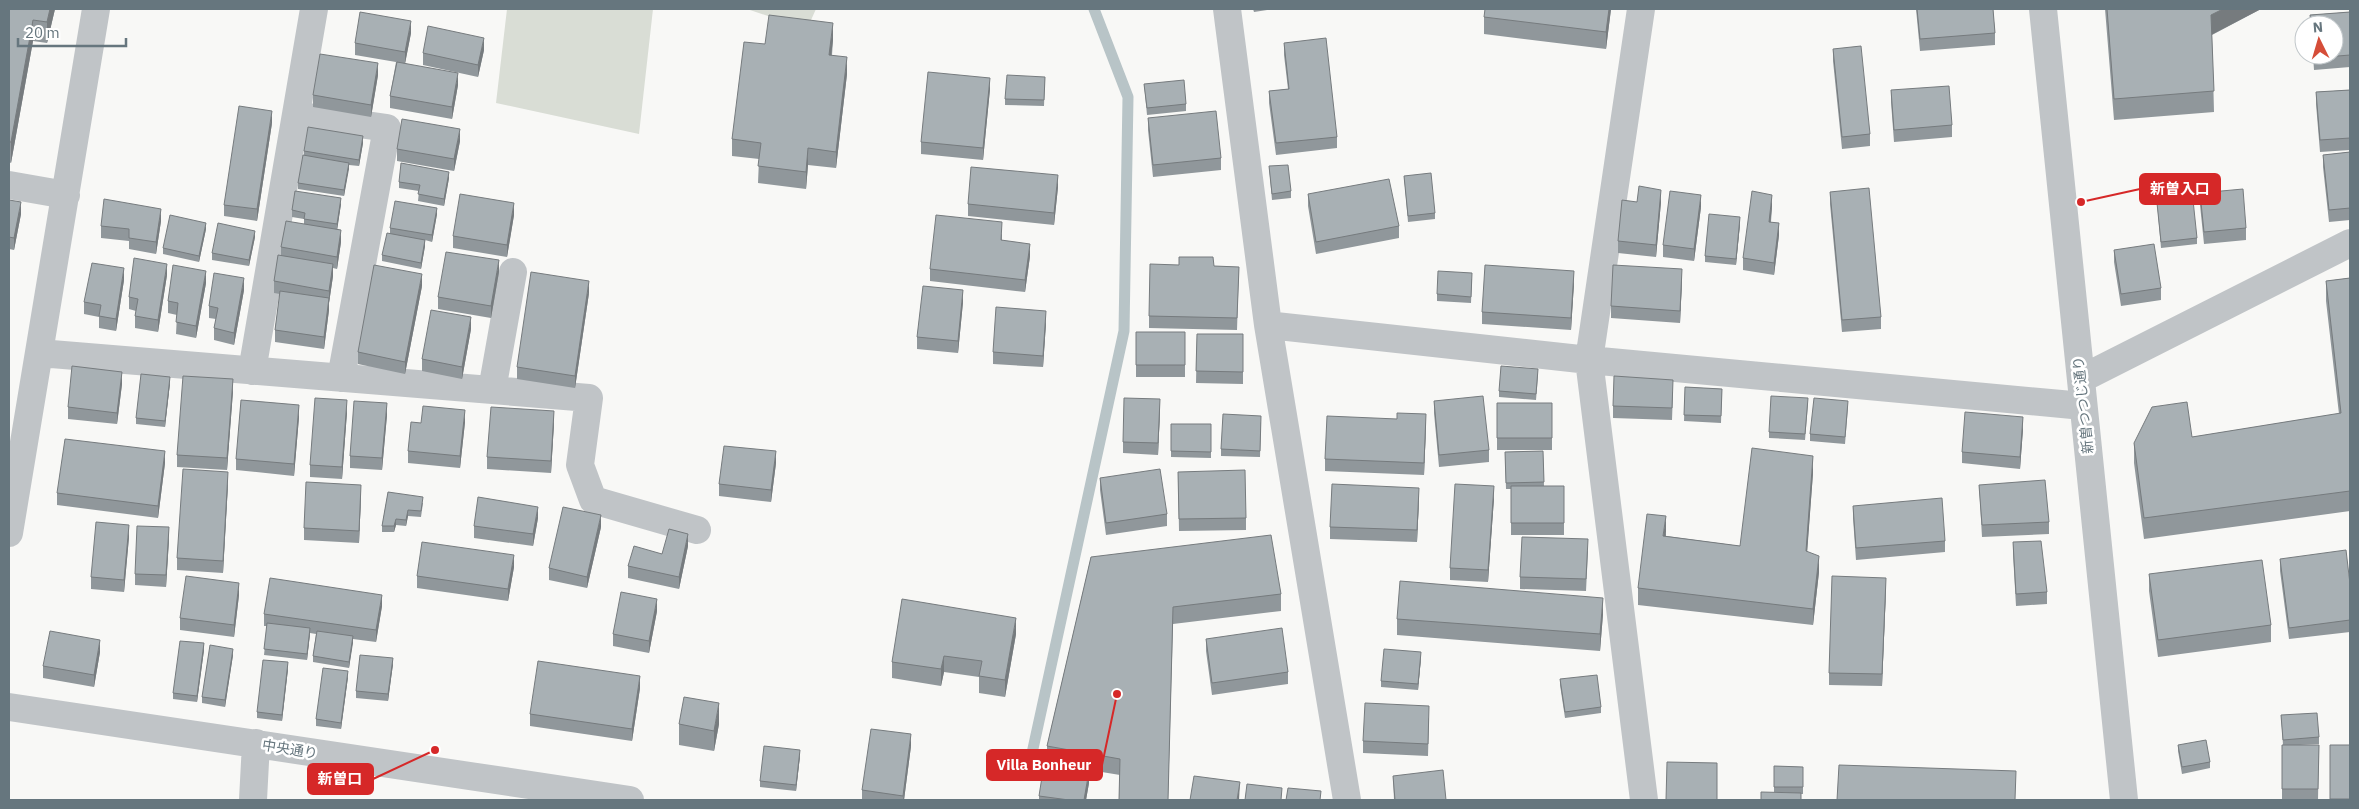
<svg xmlns="http://www.w3.org/2000/svg" width="2359" height="809" viewBox="0 0 2359 809" font-family="'IBM Plex Sans','Noto Sans JP',sans-serif">
	<style>
		.green { fill: #d9ddd5 }
		.lines { fill: none; stroke-linecap: round; stroke-linejoin: round }
		.stream { stroke: #b8c4c7; stroke-width: 11 }
		.minor { stroke: #c0c4c7; stroke-width: 28 }
		.wall { fill: #90979b }
		.shaded-wall { fill: #767b7e }
		.building { fill: #a8b0b4; stroke: #767b7e }
		.labels { text-anchor: middle; dominant-baseline: central; stroke-width: 5; stroke-linejoin: round; paint-order: stroke }
		.street-label { font-size: 14px; fill: #66767e; stroke: #fff }
		.leader { fill: none; stroke: #d62828; stroke-width: 2 }
		.callout-dot { fill: #d62828; stroke: #fff; stroke-width: 2 }
		.callout { fill: #d62828; stroke: #d62828; stroke-width: 2 }
		.callout-label { font-size: 15px; text-anchor: middle; font-weight: bold; fill: #fff }
	</style>
	<rect width="100%" height="100%" fill="#f8f8f6"/>
	<path class="green" d="M507 9H653L639 134 496 103Z
		M747 9H816L807 29Z"/>
	<g class="lines">
		<path class="stream" d="M1029 767 1124 331 1128 97 1094 9"/>
		<path class="minor" d="M1227 9 1268 325 1347 800
			M1641 9 1589 360 1644 800
			M2043 9 2124 800
			M296 115 387 128 341 378
			M9 185 66 195
			M1268 325 1589 360 2083 406
			M39 353 589 398 580 465 593 500 697 530
			M252 371 314 9
			M2081 379 2350 243
			M492 390 513 272
			M9 533 96 9
			M9 707 630 800
			M253 800 256 743"/>
	</g>
	<path class="wall" d="M9 9H55L47 43 33 41 11 163 9 162Z
		M1253 9H1274L1254 12Z
		M1611 9 1606 49 1484 34V17Z
		M1916 9H1993L1995 33V45L1920 51Z
		M2105 9H2261L2212 35 2214 112 2114 120Z
		M2350 12V67L2314 70 2313 55H2334V25H2310V15Z
		M411 33 405 63 458 85 452 119 390 108V96L396 62 355 55V43Z
		M833 40 832 55 847 74 836 168 808 165 806 189 758 183 759 159 732 156V139L765 44Z
		M1284 43 1337 137V148L1276 155 1269 103V91L1288 89 1284 55Z
		M1833 49 1870 134V146L1842 149 1833 61Z
		M484 50 478 77 423 65V53Z
		M378 75 371 117 313 107V95Z
		M1045 77 1044 106 1005 105V99Z
		M1144 84 1186 104V111L1147 115Z
		M990 89 983 160 921 154V142Z
		M1891 90 1952 125V137L1894 142 1891 102Z
		M2350 90V150L2320 152 2316 104V92Z
		M1148 118 1221 158V170L1153 177 1148 130Z
		M272 123 257 221 224 216V205Z
		M460 141 454 171 397 161V149Z
		M363 143 359 166 349 165 344 196 298 189V183L304 156V151Z
		M2350 152V220L2329 222 2323 167V155Z
		M1269 166 1291 191V198L1272 200Z
		M1404 176 1435 213V219L1408 222Z
		M449 178 444 206 418 201 419 191 399 188V182Z
		M1058 187 1054 225 968 216V204Z
		M1830 192 1881 317V329L1842 332 1830 204Z
		M2200 193 2246 228V240L2204 244 2200 205Z
		M1308 194 1399 226V238L1316 254 1308 206Z
		M9 200 21 214 14 250 9 249Z
		M1637 202H1661L1656 257 1618 253V241Z
		M2157 203 2197 238V244L2161 248Z
		M341 204 337 229 341 242 337 269 333 268V276L329 303V310L324 349 275 342V330L280 294 274 293V281L281 256V247L304 224V219L292 217V210Z
		M1701 207 1694 261 1663 257V245Z
		M1772 207 1771 222 1779 235 1774 275 1743 270V258Z
		M437 214 432 242 425 240V246L421 269 382 261V255L390 233V228Z
		M514 215 507 257 453 248V236Z
		M161 221 156 254 129 249V241L101 238V226Z
		M1740 224 1736 265 1705 262V256Z
		M206 229 199 262 163 254V248Z
		M1002 234V240L1030 256 1025 292 930 281V269Z
		M255 237 249 266 212 260V253Z
		M2114 250 2161 288V300L2121 306 2114 262Z
		M1179 265 1239 267 1237 330 1149 328V316Z
		M499 272 491 318 438 309V297Z
		M167 275 158 332 135 328V316L136 311 129 309V297Z
		M2350 278V511L2144 539 2134 463V443L2192 437 2339 414 2326 301V281Z
		M1472 279 1471 303 1437 301V294Z
		M124 280 116 331 99 328V317L84 314V302Z
		M1682 281 1680 323 1611 318V306Z
		M206 283 196 338 176 334 177 315 168 313V301Z
		M1574 283 1571 330 1482 324V312Z
		M422 286 405 374 358 364V352Z
		M244 290 234 345 214 340V328L216 319 209 318V306Z
		M589 293 575 388 517 379V367Z
		M963 302 958 353 917 349V337Z
		M1046 323 1043 367 993 364V352Z
		M471 329 462 379 422 371V359Z
		M1136 332H1185V377H1136Z
		M1197 334H1243V384L1196 383Z
		M1538 376 1536 400 1499 397V391Z
		M170 383 165 427 136 424V418Z
		M122 384 117 424 68 419V407Z
		M1685 387 1722 389 1721 423 1684 421Z
		M233 391 227 470 177 467V455Z
		M1673 392 1672 420 1613 418V406Z
		M1434 401 1489 450V462L1439 467 1434 413Z
		M1497 403H1552V450H1497Z
		M1808 404 1805 440 1769 438V432Z
		M1848 407 1845 444 1810 441V434Z
		M1160 411 1158 455 1123 453V442Z
		M347 412 342 479 310 477V465Z
		M387 415 382 470 350 468V456Z
		M299 417 294 476 236 470V459Z
		M465 422 460 468 408 463V451L421 423Z
		M1261 422 1260 457 1221 456V449Z
		M554 423 551 473 487 469V457Z
		M1171 424H1211V458L1171 457Z
		M1426 426 1424 475 1325 471V459Z
		M2023 429 2020 469 1962 463V452Z
		M1543 451 1544 486H1564V535H1511V489H1506L1505 452Z
		M165 463 158 518 57 505V493Z
		M776 463 771 502 719 496V484Z
		M1178 472 1246 518V530L1179 531Z
		M1813 473 1807 551 1819 572 1813 625 1638 605V588L1666 532V536L1740 546Z
		M1100 478 1167 514V526L1106 535 1100 490Z
		M228 484 223 573 177 570V558Z
		M1979 485 2049 522V534L1982 537Z
		M388 492 423 503 421 517 408 516 406 526 396 525 394 532H382V526Z
		M361 497 359 543 304 540V528Z
		M1494 498 1488 582 1450 580V568Z
		M1419 500 1417 542 1330 539V527Z
		M1853 506 1945 541V552L1856 560 1853 518Z
		M538 518 533 546 474 538V526Z
		M601 527 587 588 549 580V568Z
		M129 537 124 592 91 589V577Z
		M169 539 166 587 135 585V574Z
		M2013 542 2047 592V604L2016 606 2013 554Z
		M688 546 679 589 628 578V566L662 554Z
		M1588 551 1586 591 1520 589V577Z
		M1091 557 1281 594V611L1173 624 1168 800H1119L1120 775 1047 763V746Z
		M2280 559 2350 584V632L2289 639 2280 571Z
		M514 567 508 601 417 588V576Z
		M2149 574 2271 625V642L2158 657 2149 591Z
		M1886 589 1882 686 1829 685V673Z
		M239 595 234 637 180 630V618Z
		M382 606 376 642 353 639 349 668 313 662V656L316 634 310 633 307 660 264 655 267 626H264V614Z
		M657 611 649 653 613 646V634Z
		M1603 614 1600 651 1397 635V619Z
		M1016 634 1005 697 979 693V677L944 672 941 686 892 678V662Z
		M1206 639 1288 672V684L1212 695 1206 651Z
		M204 650 197 702 173 699V693Z
		M100 652 94 687 43 678V666Z
		M233 655 225 707 202 703V697Z
		M1421 658 1418 690 1381 687V681Z
		M393 664 388 701 356 698V691Z
		M288 669 282 721 257 718V712Z
		M348 677 341 729 316 726V719Z
		M1560 679 1601 707V713L1565 718 1560 685Z
		M640 688 632 741 530 726V714Z
		M2281 715 2319 737V744L2300 745H2319L2318 800H2282V745H2283Z
		M1429 718 1428 756 1363 753V741Z
		M679 724H719L714 751 679 745Z
		M2178 745 2210 762V768L2182 774 2178 751Z
		M2330 745H2350V800H2330Z
		M911 746 904 800H862V790Z
		M800 756 796 791 760 787V781Z
		M1774 766 1803 767V794L1774 792Z
		M1393 776 1446 800H1394Z
		M1089 783 1086 800H1039V796Z"/>
	<path class="shaded-wall" d="M50 9H55L47 43V22Z
		M1609 9H1611L1606 49V32Z
		M2223 9H2261L2211 35V15Z
		M33 20V41L11 163V142Z
		M411 21V33L405 64V52Z
		M833 23V40L829 72V55Z
		M484 38V50L478 77V65Z
		M847 57V74L836 168V152Z
		M378 63V75L371 117V105Z
		M458 73V85L452 119V107Z
		M990 78V89L983 160V148Z
		M272 111V123L257 221V209Z
		M460 129V141L454 171V159Z
		M363 136V143L359 166V160Z
		M808 148V165L806 189V172Z
		M349 163V169L344 196V190Z
		M449 172V178L444 206V199Z
		M1058 175V187L1054 225V213Z
		M1661 190V202L1656 257V245Z
		M1701 195V207L1694 261V249Z
		M1772 195V207L1769 234V222Z
		M341 198V204L337 231V224Z
		M21 202V214L14 250V238Z
		M514 203V215L507 257V245Z
		M437 208V214L432 242V235Z
		M161 209V221L156 254V242Z
		M1740 217V224L1736 265V259Z
		M206 223V229L199 262V256Z
		M1779 223V235L1774 275V263Z
		M341 230V242L337 269V257Z
		M255 231V237L249 266V260Z
		M425 240V246L421 269V263Z
		M1030 244V256L1025 292V280Z
		M499 260V272L491 318V306Z
		M167 264V275L158 332V320Z
		M333 264V276L329 303V291Z
		M124 268V280L116 331V319Z
		M1682 269V281L1680 323V311Z
		M206 271V283L196 338V326Z
		M1574 271V283L1571 330V318Z
		M422 274V286L405 374V362Z
		M244 278V290L234 345V333Z
		M589 281V293L575 388V376Z
		M963 290V302L958 353V341Z
		M329 298V310L324 349V337Z
		M1046 311V323L1043 367V356Z
		M471 317V329L462 379V367Z
		M122 372V384L117 424V413Z
		M170 377V383L165 427V421Z
		M233 379V391L227 470V458Z
		M1160 399V411L1158 455V443Z
		M347 400V412L342 479V467Z
		M387 403V415L382 470V458Z
		M299 405V417L294 476V464Z
		M465 410V422L460 468V456Z
		M554 411V423L551 473V461Z
		M1426 414V426L1424 475V463Z
		M2023 417V429L2020 469V457Z
		M165 451V463L158 518V506Z
		M776 451V463L771 502V490Z
		M1813 456V473L1806 568V551Z
		M228 472V484L223 573V561Z
		M361 485V497L359 543V531Z
		M1494 486V498L1488 582V570Z
		M1419 488V500L1417 542V530Z
		M538 507V518L533 546V534Z
		M408 510V516L406 526V520Z
		M601 515V527L587 588V577Z
		M1666 516V532L1663 553V536Z
		M396 519V525L394 532V526Z
		M129 525V537L124 592V580Z
		M169 527V539L166 587V575Z
		M688 534V546L679 589V577Z
		M514 555V567L508 601V589Z
		M1819 556V572L1813 625V609Z
		M1886 578V589L1882 686V674Z
		M239 583V595L234 637V625Z
		M382 595V606L376 642V630Z
		M1603 598V614L1600 651V634Z
		M657 599V611L649 653V641Z
		M1016 618V634L1005 697V680Z
		M310 628V634L307 660V654Z
		M353 636V643L349 668V662Z
		M100 640V652L94 687V675Z
		M204 643V650L197 702V696Z
		M233 649V655L225 707V700Z
		M1421 652V658L1418 690V684Z
		M944 656V672L941 686V669Z
		M393 658V664L388 701V694Z
		M288 662V669L282 721V715Z
		M348 671V677L341 729V723Z
		M640 676V688L632 741V729Z
		M719 703V724L714 751V731Z
		M911 734V746L904 800H903Z
		M800 750V756L796 791V785Z
		M1089 771V783L1086 800H1084Z
		M1240 782 1239 800H1237Z"/>
	<path class="building" d="M9 9H50L47 22 33 20 11 142H9Z
		M1485 9H1609L1606 32 1484 17Z
		M1917 9H1993L1995 33 1920 39Z
		M2107 9H2223L2211 15 2214 91 2114 99Z
		M360 12 411 21 405 52 355 43Z
		M2350 12V55L2314 58V55H2334V25H2311L2310 15Z
		M769 15 833 23 829 55 847 57 836 152 808 148 806 172 758 166 761 143 732 139 744 42 765 44Z
		M428 26 484 38 478 65 423 53Z
		M1326 38 1337 137 1276 143 1269 91 1289 89 1284 43Z
		M1861 46 1870 134 1842 137 1833 49Z
		M320 54 378 63 371 105 313 95Z
		M397 62 458 73 452 107 390 96Z
		M928 72 990 78 983 148 921 142Z
		M1007 75 1045 77 1044 100 1005 99Z
		M1184 80 1186 104 1147 108 1144 84Z
		M1949 86 1952 125 1894 130 1891 90Z
		M2350 90V138L2320 140 2316 92Z
		M239 106 272 111 257 209 224 205Z
		M1216 111 1221 158 1153 165 1148 118Z
		M402 119 460 129 454 159 397 149Z
		M308 127 363 136 359 160 304 151Z
		M2350 152V208L2329 210 2323 155Z
		M303 155 349 163 344 190 298 183Z
		M401 163 449 172 444 199 418 194 420 185 399 182Z
		M1288 165 1291 191 1272 194 1269 166Z
		M971 167 1058 175 1054 213 968 204Z
		M1431 173 1435 213 1408 216 1404 176Z
		M1389 179 1399 226 1316 242 1308 194Z
		M1639 186 1661 190 1656 245 1618 241 1622 200 1637 202Z
		M1869 188 1881 317 1842 320 1830 192Z
		M2243 189 2246 228 2204 232 2200 193Z
		M295 191 341 198 337 224 304 219 305 213 292 210Z
		M1670 191 1701 195 1694 249 1663 245Z
		M1752 191 1772 195 1769 222 1779 223 1774 263 1743 258Z
		M460 194 514 203 507 245 453 236Z
		M104 199 161 209 156 242 129 238V229L101 226Z
		M9 200 21 202 14 238 9 237Z
		M2193 200 2197 238 2161 242 2157 203Z
		M395 201 437 208 432 235 390 228Z
		M1709 214 1740 217 1736 259 1705 256Z
		M170 215 206 223 199 256 163 248Z
		M936 215 1002 222 1001 240 1030 244 1025 280 930 269Z
		M286 221 341 230 337 257 281 247Z
		M218 223 255 231 249 260 212 253Z
		M387 233 425 240 421 263 382 255Z
		M2154 244 2161 288 2121 294 2114 250Z
		M446 252 499 260 491 306 438 297Z
		M278 255 333 264 329 291 274 281Z
		M1179 257H1213L1214 266 1239 267 1237 318 1149 316 1150 264 1179 265Z
		M134 258 167 264 158 320 135 316 138 299 129 297Z
		M92 263 124 268 116 319 99 316 101 305 84 302Z
		M173 265 206 271 196 326 176 322 178 303 168 301Z
		M374 265 422 274 405 362 358 352Z
		M1485 265 1574 271 1571 318 1482 312Z
		M1613 265 1682 269 1680 311 1611 306Z
		M1438 271 1472 273 1471 297 1437 294Z
		M531 272 589 281 575 376 517 367Z
		M214 273 244 278 234 333 214 328 218 308 209 306Z
		M2350 278V491L2144 518 2134 443 2152 407 2187 402 2192 437 2341 413 2326 281Z
		M923 286 963 290 958 341 917 337Z
		M280 291 329 298 324 337 275 330Z
		M996 307 1046 311 1043 356 993 352Z
		M431 310 471 317 462 367 422 359Z
		M1136 332H1185V365H1136Z
		M1197 334H1243V372L1196 371Z
		M72 366 122 372 117 413 68 407Z
		M1501 366 1538 369 1536 394 1499 391Z
		M141 374 170 377 165 421 136 418Z
		M183 376 233 379 227 458 177 455Z
		M1614 376 1673 380 1672 408 1613 406Z
		M1685 387 1722 389 1721 416 1684 415Z
		M1483 396 1489 450 1439 455 1434 401Z
		M1771 396 1808 398 1805 434 1769 432Z
		M315 398 347 400 342 467 310 465Z
		M1124 398 1160 399 1158 443 1123 442Z
		M1814 398 1848 401 1845 437 1810 434Z
		M241 400 299 405 294 464 236 459Z
		M354 401 387 403 382 458 350 456Z
		M1497 403H1552V438H1497Z
		M423 406 465 410 460 456 408 451 411 422 421 423Z
		M491 407 554 411 551 461 487 457Z
		M1965 412 2023 417 2020 457 1962 452Z
		M1397 413 1426 414 1424 463 1325 459 1327 416 1397 419Z
		M1223 414 1261 416 1260 451 1221 449Z
		M1171 424H1211V452L1171 451Z
		M65 439 165 451 158 506 57 493Z
		M724 446 776 451 771 490 719 484Z
		M1752 448 1813 456 1806 551 1819 556 1813 609 1638 588 1647 514 1666 516 1663 536 1740 546Z
		M1543 451 1544 482 1506 483 1505 452Z
		M183 469 228 472 223 561 177 558Z
		M1160 469 1167 514 1106 523 1100 478Z
		M1245 470 1246 518 1179 519 1178 472Z
		M2045 480 2049 522 1982 525 1979 485Z
		M306 482 361 485 359 531 304 528Z
		M1332 484 1419 488 1417 530 1330 527Z
		M1455 484 1494 486 1488 570 1450 568Z
		M1511 486H1564V523H1511Z
		M388 492 423 497 421 511 408 510 406 520 396 519 394 526H382Z
		M478 497 538 507 533 534 474 526Z
		M1942 498 1945 541 1856 548 1853 506Z
		M563 507 601 515 587 577 549 568Z
		M96 522 129 525 124 580 91 577Z
		M137 526 169 527 166 575 135 574Z
		M669 529 688 534 679 577 628 566 634 546 662 554Z
		M1271 535 1281 594 1173 607 1168 800H1119L1120 759 1047 746 1091 557Z
		M1522 537 1588 539 1586 579 1520 577Z
		M2041 541 2047 592 2016 594 2013 542Z
		M422 542 514 555 508 589 417 576Z
		M2346 550 2350 584V620L2289 628 2280 559Z
		M2262 560 2271 625 2158 640 2149 574Z
		M186 576 239 583 234 625 180 618Z
		M1832 576 1886 578 1882 674 1829 673Z
		M270 578 382 595 376 630 264 614Z
		M1400 581 1603 598 1600 634 1397 619Z
		M621 592 657 599 649 641 613 634Z
		M902 599 1016 618 1005 680 979 676 982 661 944 656 941 669 892 662Z
		M267 623 310 628 307 654 264 649Z
		M1282 628 1288 672 1212 683 1206 639Z
		M50 631 100 640 94 675 43 666Z
		M317 631 353 636 349 662 313 656Z
		M180 641 204 643 197 696 173 693Z
		M210 645 233 649 225 700 202 697Z
		M1384 649 1421 652 1418 684 1381 681Z
		M360 655 393 658 388 694 356 691Z
		M263 660 288 662 282 715 257 712Z
		M538 661 640 676 632 729 530 714Z
		M323 668 348 671 341 723 316 719Z
		M1597 675 1601 707 1565 712 1560 679Z
		M684 697 719 703 714 731 679 724Z
		M1365 703 1429 706 1428 744 1363 741Z
		M2317 713 2319 737 2283 740 2281 715Z
		M871 729 911 734 903 796 862 790Z
		M2206 740 2210 762 2182 767 2178 745Z
		M2282 745H2319L2318 789H2282Z
		M2330 745H2350V799H2330Z
		M764 746 800 750 796 785 760 781Z
		M1667 762 1717 763V800H1666Z
		M1044 764 1089 771 1084 800H1069L1039 796Z
		M1839 765 2016 771 2015 800H1837Z
		M1774 766 1803 767V787H1774Z
		M1443 770 1446 800H1395L1393 776Z
		M1194 776 1240 782 1237 800H1190Z
		M1247 784 1282 788 1281 800H1245Z
		M1288 788 1321 791 1320 800H1286Z
		M1761 792 1801 793V800H1761Z"/>
	<g class="labels">
		<g class="street-label">
			<text transform="translate(2083 405) rotate(-96)">新曽つつじ通り</text>
			<text transform="translate(290 749) rotate(9)">中央通り</text>
		</g>
	</g>
	<path class="leader" d="M2081 202L2140 189M1117 694L1102 765M435 750L373 779"/>
	<g class="callout-dot">
		<circle cx="2081" cy="202" r="5"/>
		<circle cx="1117" cy="694" r="5"/>
		<circle cx="435" cy="750" r="5"/>
	</g>
	<g class="callout">
		<rect x="2140" y="174" width="80" height="30" rx="5"/>
		<rect x="987" y="750" width="115" height="30" rx="5"/>
		<rect x="308" y="764" width="65" height="30" rx="5"/>
	</g>
	<g class="callout-label">
		<text x="2180" y="194">新曽入口</text>
		<text x="1044" y="770">Villa Bonheur</text>
		<text x="340" y="784">新曽口</text>
	</g>
	<rect width="2359" height="809" fill="none" stroke="#66767e" stroke-width="20"/>
	<g transform="translate(2319 40) rotate(355)"><circle r="24" fill="#ffffff" stroke="#c2c8cb"/>
	<path d="M0-4L9 19L0 12L-9 19Z" fill="#d54d38"/>
	<text y="-8" font-size="14" font-weight="bold" text-anchor="middle" fill="#66767e">N</text>
	</g>
	<path d="M18 38v8h108v-8" fill="none" stroke="#66767e" stroke-width="2.5"/>
	<text x="25" y="38" font-size="15" fill="#66767e" stroke="#ffffff" stroke-width="4" paint-order="stroke">20 m</text>
</svg>
